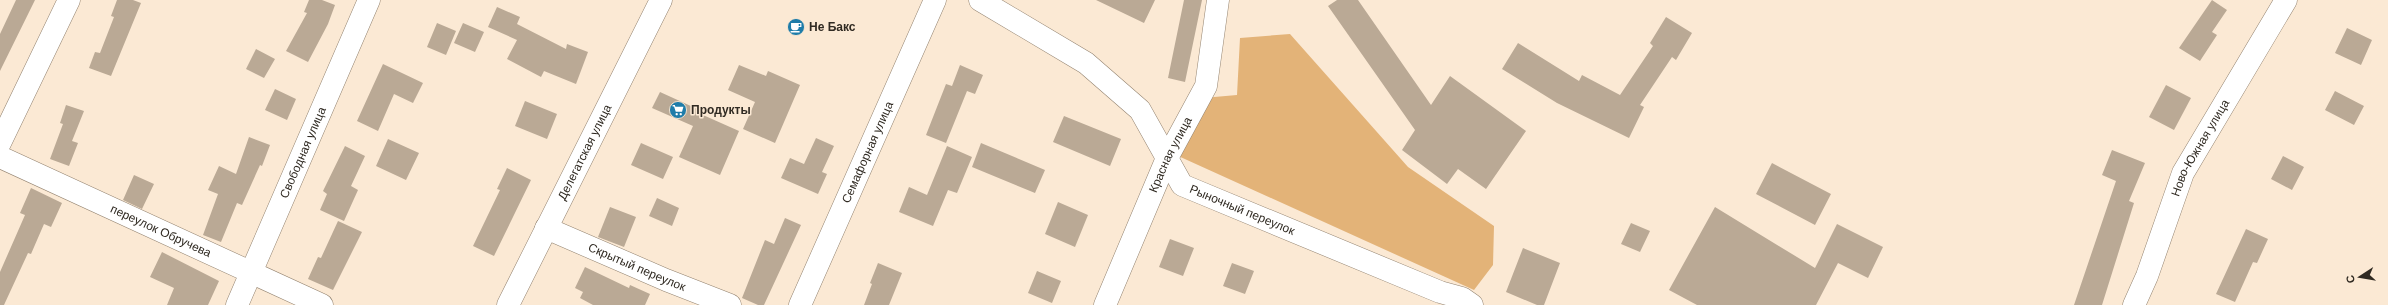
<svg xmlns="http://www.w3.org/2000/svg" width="2388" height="305" viewBox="0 0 2388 305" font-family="Helvetica,sans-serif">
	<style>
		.forest { fill: #e3b378 }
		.building { fill: #baa995 }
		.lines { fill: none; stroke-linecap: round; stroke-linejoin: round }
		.minor-casing { stroke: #938370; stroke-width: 23 }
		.primary-casing { stroke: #938370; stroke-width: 23 }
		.minor { stroke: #fff; stroke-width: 22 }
		.primary { stroke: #fff; stroke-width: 22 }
		.labels { text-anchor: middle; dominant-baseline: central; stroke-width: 3; stroke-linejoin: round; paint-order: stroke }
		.poi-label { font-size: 12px; font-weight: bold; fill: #302a22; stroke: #fbe9d4; text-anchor: start }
		.street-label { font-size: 12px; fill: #302a22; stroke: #fbe9d4 }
	</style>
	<rect width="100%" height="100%" fill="#fbe9d4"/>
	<path class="forest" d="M1290 34 1408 167 1494 226 1493 265 1474 290 1176 155 1203 98 1237 95 1240 38Z"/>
	<path class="building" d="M16 0H35L0 71V34Z
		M117 0H133L141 3 111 76 89 68 95 52 100 53 114 17 111 16Z
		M309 0H322L335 5 328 24 308 62 286 51 307 13 304 12Z
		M1096 0H1155L1144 23Z
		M1184 0H1202L1185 82 1168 78Z
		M1337 0H1358L1431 105 1450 76 1526 131 1486 189 1458 169 1447 184 1402 150 1415 130 1328 6Z
		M2212 0 2227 10 2212 32 2217 35 2200 61 2179 48Z
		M497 7 520 17 517 24 566 49 567 44 588 52 576 84 544 71 541 77 507 59 517 40 488 27Z
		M1666 17 1692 33 1676 60 1672 57 1640 105 1644 107 1629 138 1557 103 1502 69 1518 43 1579 81 1582 75 1620 95 1653 46 1650 43Z
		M437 23 456 31 446 55 427 47Z
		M463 23 484 32 475 52 454 43Z
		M2347 28 2372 40 2361 65 2335 53Z
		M256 49 275 59 264 78 246 69Z
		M383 64 423 83 413 103 394 94 378 131 357 121Z
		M739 65 766 76 768 71 800 85 775 143 743 129 755 102 728 90Z
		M960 65 983 75 975 94 967 91 946 143 926 135 946 84 952 86Z
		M2166 85 2191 98 2174 130 2149 117Z
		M275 89 296 99 287 120 265 110Z
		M2335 91 2364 106 2354 125 2325 110Z
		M660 92 704 112 703 115 739 131 720 175 679 157 693 126 652 108Z
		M525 101 557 114 547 139 515 126Z
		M66 105 84 111 72 141 78 143 69 166 50 159 63 124 60 123Z
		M1064 116 1121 139 1110 166 1053 142Z
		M249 137 270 145 262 166 260 165 242 205 237 203 221 242 203 235 218 194 208 190 219 166 236 174Z
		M816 138 834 146 822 172 827 174 818 194 781 178 790 158 804 164Z
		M388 139 419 153 406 180 376 166Z
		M641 143 673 157 663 179 631 165Z
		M981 143 1045 170 1035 193 972 167Z
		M345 146 365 156 351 186 358 190 344 221 320 210 327 194 323 191Z
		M947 146 972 157 957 193 948 190 933 226 899 212 909 187 927 195Z
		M2112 150 2145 163 2129 201 2134 203 2102 305H2074L2116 181 2102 175Z
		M2283 156 2304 167 2292 190 2271 179Z
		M1772 163 1831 194 1815 225 1756 194Z
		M507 168 531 180 494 256 473 246 500 190 497 189Z
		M134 175 154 184 142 209 123 200Z
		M31 188 62 203 51 227 44 224 31 254 28 253 4 305H0V272L25 215 20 213Z
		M657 198 679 208 672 226 649 216Z
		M1058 202 1088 215 1075 247 1045 234Z
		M610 207 636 217 624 247 598 237Z
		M1715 207 1815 268 1837 224 1883 247 1868 278 1838 263 1816 305H1697L1669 290Z
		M785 218 801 225 764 305H758L742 298 765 240 774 244Z
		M338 221 362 232 333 290 308 279 318 257 321 258Z
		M1631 223 1650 231 1640 252 1621 244Z
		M2246 229 2268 239 2257 263 2253 262 2235 302 2216 294Z
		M1170 239 1194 248 1183 276 1159 267Z
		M1523 248 1560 263 1544 305H1537L1506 292Z
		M162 252 219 281 208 305H167L174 288 150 277Z
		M878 263 902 273 889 305H864L872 284 870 283Z
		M1232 263 1254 271 1245 294 1223 286Z
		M585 267 629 288 630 285 650 294 645 305H593L580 298 583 292 575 288Z
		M1037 271 1061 281 1052 303 1028 293Z"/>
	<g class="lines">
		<g class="minor-casing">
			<g id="minor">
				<path id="s1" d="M980 0 1086 63 1140 110 1182 185 1440 292 1462 298 1472 305"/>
				<path d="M0 143 69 0"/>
				<path id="s2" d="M0 157 322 305"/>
				<path id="s3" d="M546 228 666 280 730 305"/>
				<path id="s4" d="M237 305 369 0"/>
				<path id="s5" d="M800 305 935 0"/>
				<path id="s6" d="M1105 305 1167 158 1206 86 1218 0"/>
				<path id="s7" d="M2134 305 2147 276 2183 173 2286 0"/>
			</g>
		</g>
		<g class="primary-casing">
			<g id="primary">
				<path id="s8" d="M508 305 661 0"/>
			</g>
		</g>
		<use href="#minor" class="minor"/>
		<use href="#primary" class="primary"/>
	</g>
	<defs>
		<g id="cafe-disc" transform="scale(0.9)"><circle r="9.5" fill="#1e7ca9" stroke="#fbe9d4"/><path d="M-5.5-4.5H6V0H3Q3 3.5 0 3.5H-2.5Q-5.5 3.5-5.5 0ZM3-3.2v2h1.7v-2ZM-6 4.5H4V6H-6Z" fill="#fff"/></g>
		<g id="supermarket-disc" transform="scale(0.9)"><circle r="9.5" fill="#1e7ca9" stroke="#fbe9d4"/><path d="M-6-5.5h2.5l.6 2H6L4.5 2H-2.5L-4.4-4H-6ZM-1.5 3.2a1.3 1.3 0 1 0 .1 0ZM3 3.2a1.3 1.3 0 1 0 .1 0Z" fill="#fff"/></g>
	</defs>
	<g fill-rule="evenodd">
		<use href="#cafe-disc" x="796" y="27"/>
		<use href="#supermarket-disc" x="678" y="110"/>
	</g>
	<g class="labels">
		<g class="poi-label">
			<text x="809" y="27">Не Бакс</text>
			<text x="691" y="110">Продукты</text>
		</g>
		<g class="street-label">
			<text stroke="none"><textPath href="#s7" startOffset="171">Ново-Южная улица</textPath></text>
			<text stroke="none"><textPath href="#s4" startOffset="166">Свободная улица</textPath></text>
			<text stroke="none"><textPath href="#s8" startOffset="171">Делегатская улица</textPath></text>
			<text stroke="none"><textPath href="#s5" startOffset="167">Семафорная улица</textPath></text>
			<text stroke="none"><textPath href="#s6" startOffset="164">Красная улица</textPath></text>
			<text stroke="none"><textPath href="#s1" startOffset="346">Рыночный переулок</textPath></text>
			<text stroke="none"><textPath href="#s2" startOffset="177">переулок Обручева</textPath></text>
			<text stroke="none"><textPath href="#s3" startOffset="99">Скрытый переулок</textPath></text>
		</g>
	</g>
	<g transform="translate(2360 277) rotate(258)" stroke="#fbe9d4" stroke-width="3" paint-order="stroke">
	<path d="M0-3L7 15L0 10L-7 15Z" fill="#302a22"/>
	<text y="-6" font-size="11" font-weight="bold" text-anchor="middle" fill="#302a22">С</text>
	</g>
</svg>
